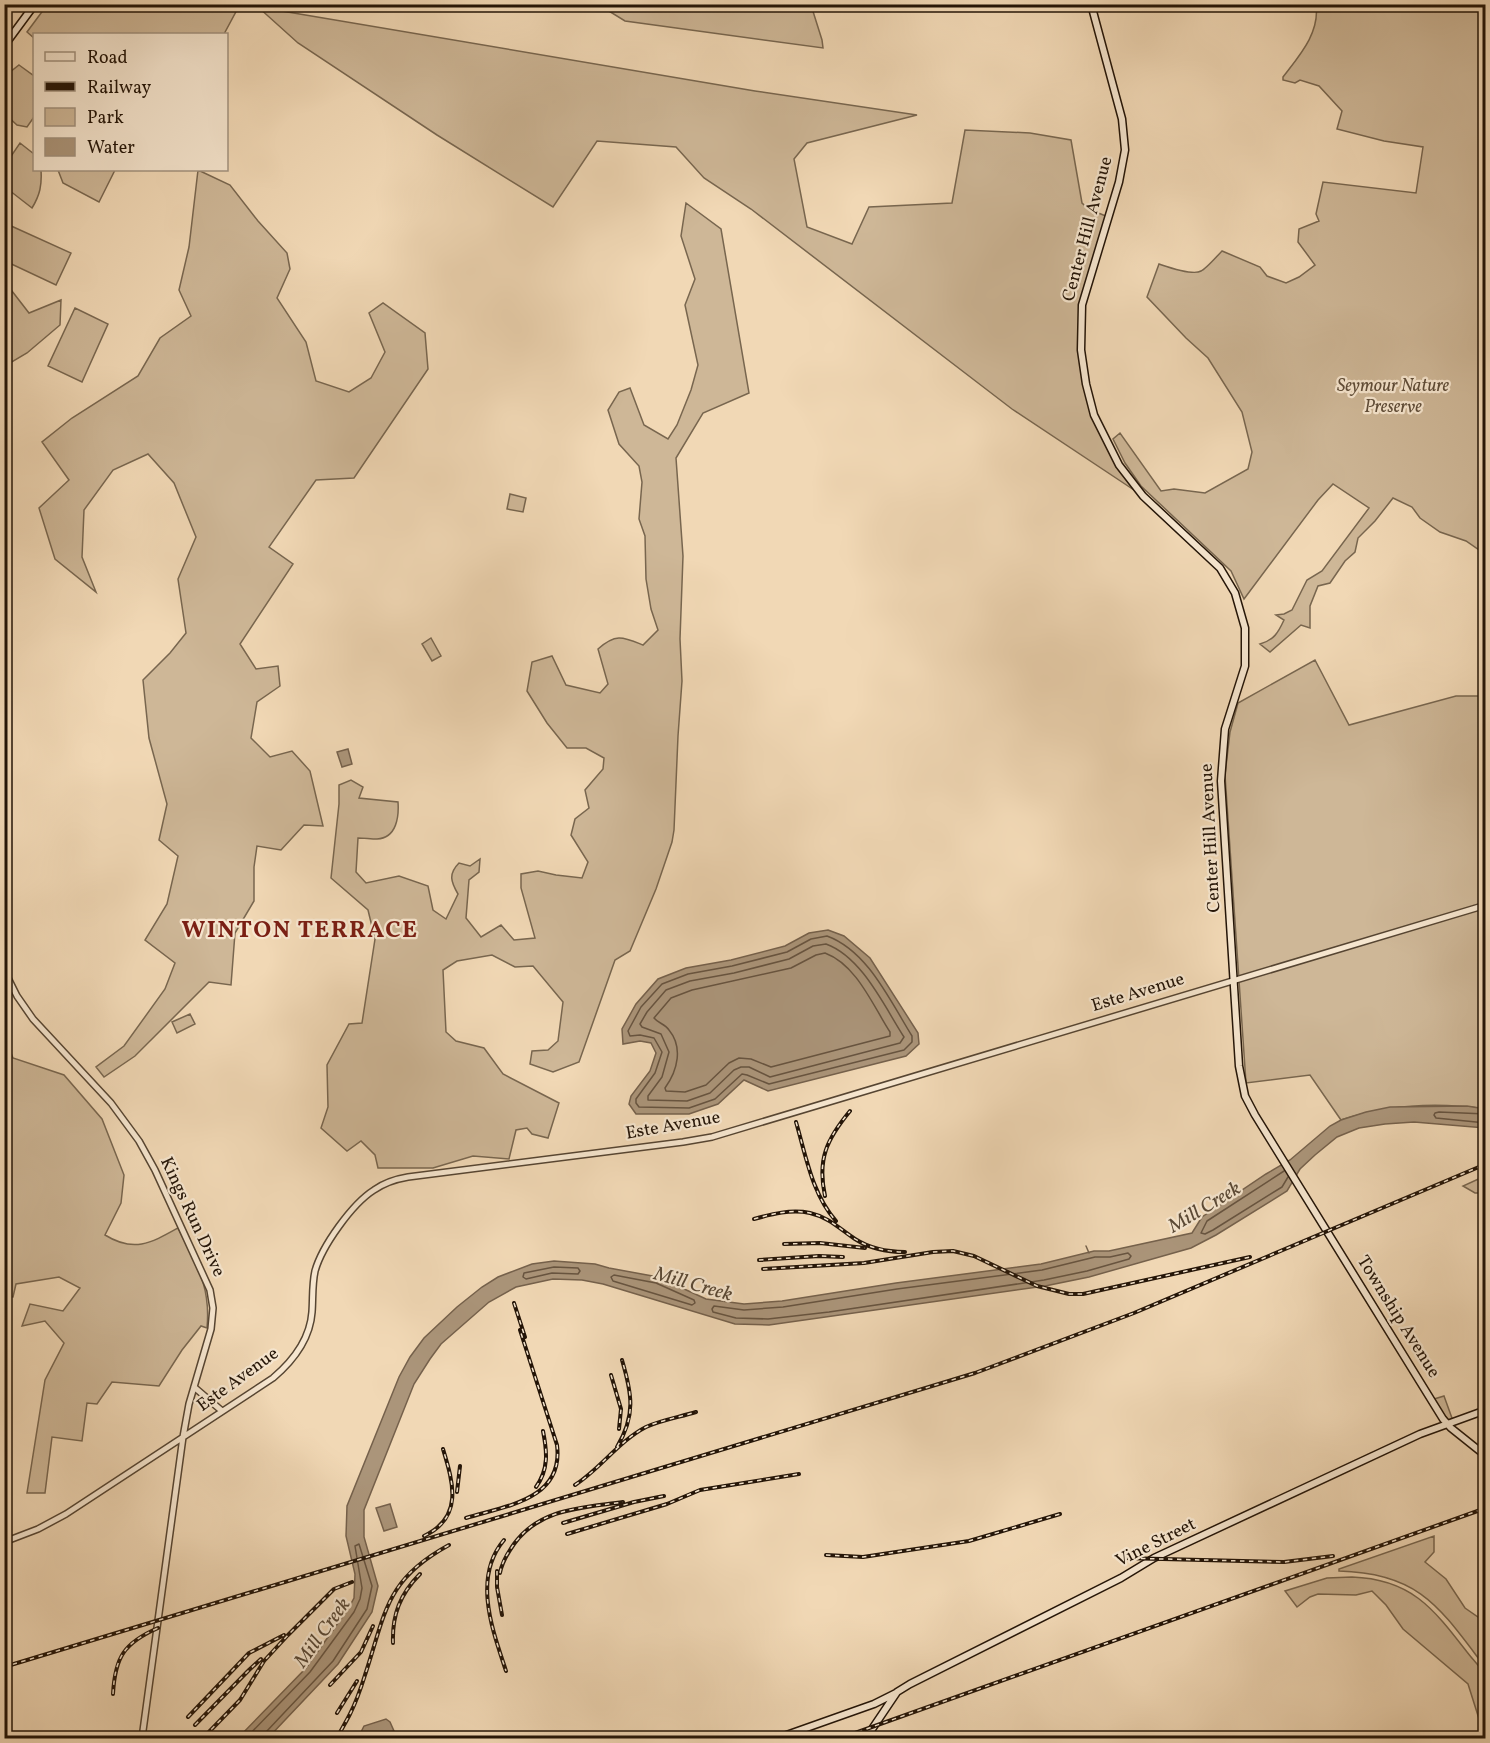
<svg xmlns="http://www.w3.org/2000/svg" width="1490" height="1743" viewBox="0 0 1490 1743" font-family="Vollkorn,serif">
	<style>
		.green { fill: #ceb797; stroke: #78664f; stroke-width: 1.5 }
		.water { fill: #ab957a; stroke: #75614c; stroke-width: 1.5 }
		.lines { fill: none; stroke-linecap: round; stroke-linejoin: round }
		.shore { stroke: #675440; stroke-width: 1.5 }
		.stream { stroke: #75614c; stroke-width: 1.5 }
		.tertiary-casing { stroke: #564532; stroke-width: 8 }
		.secondary-casing { stroke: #231407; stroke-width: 9 }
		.tertiary { stroke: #f6e6cf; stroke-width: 5 }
		.secondary { stroke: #f6e6cf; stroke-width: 6 }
		.rail-casing { stroke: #231407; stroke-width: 4 }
		.rail { stroke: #f6e6cf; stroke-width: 1.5; stroke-dasharray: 4.5; stroke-linecap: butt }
		.labels { text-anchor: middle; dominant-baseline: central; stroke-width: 4.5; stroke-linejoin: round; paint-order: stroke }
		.street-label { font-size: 18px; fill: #231407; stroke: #f6e6cf }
		.park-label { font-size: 18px; font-style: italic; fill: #5f4d39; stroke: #f6e6cf }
		.water-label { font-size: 20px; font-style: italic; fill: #594835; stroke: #f6e6cf }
		.district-label { font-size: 24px; font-weight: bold; letter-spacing: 1.5px; fill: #7a1f14; stroke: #f6e6cf }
	</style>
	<rect width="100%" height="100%" fill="#f1d8b5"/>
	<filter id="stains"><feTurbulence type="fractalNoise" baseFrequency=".00333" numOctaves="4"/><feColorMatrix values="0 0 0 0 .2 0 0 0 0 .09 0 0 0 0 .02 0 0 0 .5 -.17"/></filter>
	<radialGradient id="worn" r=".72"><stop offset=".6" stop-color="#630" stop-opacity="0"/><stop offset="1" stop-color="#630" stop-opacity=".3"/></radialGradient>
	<path class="green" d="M231 5 239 6 224 34H34V38L27 32 47 5Z
		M599 5H811L822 40 823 48 625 21Z
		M1316 5H1485V554L1466 541 1440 532 1420 518 1412 507 1393 498 1375 521 1358 538 1355 552 1345 561 1330 583 1318 586 1310 606V628L1301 625 1270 652 1260 644C1274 640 1278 633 1284 620L1276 615 1284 614 1292 610 1307 580 1322 571 1369 508 1333 484 1318 500 1244 599 1231 571 1141 486 1125 463 1113 439 1120 433 1161 491 1174 489 1205 493 1248 469 1252 452 1242 412 1208 358 1186 338 1147 297 1159 264C1168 267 1193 276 1201 271 1206 269 1217 256 1222 251L1260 267 1267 276 1286 283 1299 277 1315 265 1298 242 1299 229 1319 221 1316 214 1323 182 1416 193 1423 147 1384 141 1337 129 1342 111 1319 86 1300 80 1295 83 1283 80V77C1299 56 1320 33 1316 5Z
		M258 7 755 91 917 115 807 143 794 159 807 227 852 244 869 207 952 203 965 130 1030 133 1071 140 1082 203 1089 209 1108 217 1080 318 1086 384 1108 446 1143 496 1012 409 751 209 704 178 676 147 597 141 553 207 437 135 298 43Z
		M19 65 34 76V117L27 127 17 125 5 114V76Z
		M20 143 34 154V170H41C42 185 40 195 32 208L5 187V165Z
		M58 170H115L99 202 63 183Z
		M198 170 230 185 258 221 287 253 290 269 277 298 306 342 316 381 349 392 371 378 385 352 369 313 383 303 425 333 428 369 354 478 316 480 269 547 293 564 240 644 256 669 278 666 280 686 257 702 251 738 270 757 292 751 310 771 323 826 304 825 281 850 257 846 254 867V901L235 933 231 985 209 982 135 1056 104 1077 96 1067 124 1046 165 989 175 963 145 940 167 904 178 856 159 840 167 804 149 738 143 680 170 653 186 633 178 579 196 537 174 483 148 454 113 470 84 510 82 557 96 592 55 559 39 508 69 480 42 442 72 418 138 376 160 338 191 316 179 290 189 247Z
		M686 203 721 229 749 393 703 413 676 458 683 556 680 639 682 681 678 736 674 830 672 842 656 889 630 951 615 960 579 1062 553 1072 530 1064 532 1051 548 1050 558 1041 563 1002 533 966 515 967 492 955 457 961 443 970 446 1032 456 1041 484 1048 503 1074 559 1103 548 1138 532 1134 527 1128 516 1130 509 1159 473 1156 433 1168H378L375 1155 361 1141 347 1151 321 1128 328 1107 327 1065 349 1024 362 1023 375 939 368 910 331 878 339 804V785L351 780 363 787 359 798 398 802C399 816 397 838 377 839 371 839 364 838 358 838L356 872 366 883 399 876 428 886 433 910 446 919 458 894C451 882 448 874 459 863L470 866 480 859 479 872 469 880 466 918 481 937 501 925 514 940 535 938 521 888V874L538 871 556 875 582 878 588 862 571 835 575 819 589 808 585 790 603 769 604 758 586 748H567L547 723 527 691 532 662 552 656 566 685 600 693 608 684 598 649C616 633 623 637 643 645L658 630 651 609 646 579 645 536 639 519 642 482 639 466 619 444 608 410 619 392 630 388 644 425 668 439 677 425 691 390 698 365 685 305 695 279 681 236Z
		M9 225 71 253 56 285 5 261V235Z
		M5 282 29 313 61 300 60 325 27 353 5 366Z
		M75 308 108 324 82 382 48 366Z
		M510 494 526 498 523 512 507 509Z
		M431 638 441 656 432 661 422 644Z
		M1315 660 1349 725 1456 696H1485V1109C1437 1102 1387 1105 1341 1120L1310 1075 1246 1083 1225 775 1230 732 1238 703Z
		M190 1014 195 1024 177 1033 172 1022Z
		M4 1036 13 1058 64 1075 102 1119 124 1175 121 1203 105 1235C134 1253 151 1243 178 1228 196 1265 211 1285 207 1328L201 1326 182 1350 159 1386 112 1382 97 1404 87 1403 82 1441 52 1437 45 1493H27L45 1380 64 1343 45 1321 22 1326 30 1304 63 1311 80 1288 59 1277 16 1284 13 1297 5 1296Z
		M1485 1176V1193H1475L1463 1186Z
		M1444 1396 1453 1421 1447 1424 1431 1400Z
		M1434 1536V1552L1425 1562 1446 1579 1465 1608 1485 1622V1667C1440 1608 1420 1573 1339 1571V1569Z
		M1352 1577C1411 1579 1433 1608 1467 1652 1472 1659 1484 1670 1486 1678 1489 1694 1486 1721 1485 1738H1482L1480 1722 1468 1684 1403 1629 1386 1605 1372 1591 1356 1595 1318 1594 1310 1597 1297 1607 1285 1591 1327 1578Z"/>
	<path class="water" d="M348 749 352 764 342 767 337 752Z
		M828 930 844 936 870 958 918 1033 919 1044 906 1056 768 1091 744 1080 718 1104 689 1114H636L629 1104 631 1096 650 1071 656 1053 651 1043 640 1041 623 1044 622 1029 636 1004 658 979 686 968 731 960 785 946 809 933Z
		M1467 1106 1485 1109V1128L1414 1122 1385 1124 1359 1128 1337 1137 1315 1155 1300 1169 1287 1191 1216 1235 1191 1248 1089 1277 1045 1286 769 1325 735 1324 603 1284 582 1280 553 1279 516 1287 489 1302 441 1344 430 1359 414 1384 364 1510V1537L378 1586 372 1612 338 1664 268 1738H238L306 1668 348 1609 354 1598 355 1574 346 1536 347 1506 399 1377 410 1357 424 1338 457 1307 482 1287 498 1277 532 1264 554 1261 595 1264 609 1268 658 1277 706 1299 744 1304 782 1301 896 1283 1041 1264 1094 1251H1109L1192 1233 1202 1217 1266 1174 1290 1160 1330 1126 1341 1120 1366 1112 1390 1107Z
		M390 1504 397 1527 384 1531 376 1508Z
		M386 1719 390 1722 394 1731 363 1738 361 1732 364 1726Z"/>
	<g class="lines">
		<path class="shore" d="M827 936C868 951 890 1001 912 1036V1042L904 1050 769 1084 747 1075 742 1074 715 1099 689 1108 639 1107 636 1103V1099L655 1073 662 1052 654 1038 640 1035 630 1036 628 1031 641 1007 662 984 688 974 732 966 787 952 811 939Z
			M826 944C862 957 884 1006 904 1037L900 1043 770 1077 749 1067H741L734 1070 710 1093 687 1101 648 1100V1096L662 1077 669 1052 661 1034 642 1027 640 1024 647 1012 666 990 690 981 734 973 789 959 813 946Z
			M825 953C857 965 873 1006 890 1032V1036L771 1067 751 1059 739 1058 729 1063 706 1085 685 1092 666 1091 665 1088C678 1070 683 1047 669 1030 665 1024 658 1023 654 1018L671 998 692 990 791 968 816 955Z
			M1486 1114 1439 1112 1435 1113 1434 1115 1436 1118 1486 1123
			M1284 1171 1207 1221 1201 1233 1205 1234 1213 1230 1282 1187 1288 1177
			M1128 1253 1131 1256 1129 1259 1087 1271 1044 1280 829 1312 768 1319 736 1318 713 1312 712 1309 714 1306 744 1310 783 1307 897 1289 1042 1270 1095 1257H1110Z
			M554 1267 578 1268 580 1271 578 1274 552 1273 526 1279 523 1277 524 1273Z
			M614 1275 656 1283 694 1300 695 1303 692 1305 613 1281 611 1277Z
			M246 1738 310 1672 354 1612 360 1599 362 1588 355 1546 359 1544 372 1586 367 1609 333 1661 266 1732 264 1738"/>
		<path class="stream" d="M1086 1246 1089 1253"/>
		<g class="tertiary-casing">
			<path id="tertiary" d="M4 966 8 978 17 996 33 1019 111 1103 139 1141 155 1170 210 1290 213 1308 211 1329 189 1404 183 1437 142 1738
				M194 1387 222 1411
				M4 1542 38 1529 66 1514 273 1378C293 1361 310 1340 312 1312 313 1298 312 1285 315 1271 322 1246 352 1204 374 1190 384 1183 396 1179 408 1177L683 1142 712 1137 1486 905"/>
		</g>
		<g class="secondary-casing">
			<path id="secondary" d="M1091 4 1122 119 1125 150 1119 182 1082 305 1081 350 1086 384 1094 415 1119 465 1143 496 1220 568 1235 593 1245 628V666L1225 729 1221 781 1239 1066 1245 1096 1255 1115 1443 1419 1451 1428 1486 1456
				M4 46 35 4
				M778 1738 874 1704 896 1693
				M866 1738 897 1692 910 1684 1121 1578 1154 1558 1420 1434 1486 1410"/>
		</g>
		<use href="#tertiary" class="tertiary"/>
		<use href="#secondary" class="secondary"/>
		<g class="rail-casing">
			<path id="rail" d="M796 1122C806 1156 812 1194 836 1221
				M825 1196C817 1159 827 1139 850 1111
				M754 1219C772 1214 791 1209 810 1213 828 1217 840 1229 855 1239 869 1248 888 1252 905 1252
				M784 1244 820 1243 865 1248
				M759 1260 819 1256 843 1257
				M763 1269 864 1263 933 1252 953 1251 974 1256 1037 1286 1069 1294H1083L1250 1257
				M514 1303 525 1337
				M611 1375 621 1409 619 1429
				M617 1447C636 1415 632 1394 622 1360
				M575 1485C601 1468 619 1441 646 1427 661 1420 680 1417 696 1412
				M536 1487C549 1469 547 1451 543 1431
				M457 1492 460 1466
				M466 1518C505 1506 564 1500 557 1445L520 1330
				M563 1523 634 1502 664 1496
				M567 1534 667 1504 700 1490 799 1474
				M424 1536C464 1517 453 1482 443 1449
				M504 1540C472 1578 493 1631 506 1671
				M826 1555 863 1557 969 1541 1060 1514
				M1123 1558 1284 1562 1333 1556
				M497 1571V1587L502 1615
				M500 1573C502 1562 507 1554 514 1544 540 1508 582 1508 623 1502
				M393 1643C392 1615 400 1594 420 1574
				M4 1667 975 1373 1134 1313 1486 1164
				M330 1685 361 1652 373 1626
				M113 1694C115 1657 124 1643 158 1628
				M337 1713 357 1681
				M188 1717 249 1653 284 1635
				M195 1725 249 1670 261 1659
				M205 1736 240 1700 264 1661 288 1635 334 1589 352 1582
				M337 1738C341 1730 346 1722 350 1714 356 1702 361 1688 365 1675 386 1612 385 1580 449 1545
				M841 1738 1486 1508"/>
		</g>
		<use href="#rail" class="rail"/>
	</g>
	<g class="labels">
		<g class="street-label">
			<text transform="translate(1088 229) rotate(-75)">Center Hill Avenue</text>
			<text transform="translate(1211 838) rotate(-93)">Center Hill Avenue</text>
			<text transform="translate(1138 993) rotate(-17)">Este Avenue</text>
			<text transform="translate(673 1126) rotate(-10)">Este Avenue</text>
			<text transform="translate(192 1217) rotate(65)">Kings Run Drive</text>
			<text transform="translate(1398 1317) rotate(58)">Township Avenue</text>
			<text transform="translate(238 1380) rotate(-36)">Este Avenue</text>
			<text transform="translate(1156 1543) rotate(-27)">Vine Street</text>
		</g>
		<g class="park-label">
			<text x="1393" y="386">Seymour Nature<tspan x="1393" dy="21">Preserve</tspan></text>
		</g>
		<g class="water-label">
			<text transform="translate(1205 1208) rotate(-31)">Mill Creek</text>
			<text transform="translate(693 1285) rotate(16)">Mill Creek</text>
			<text transform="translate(323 1633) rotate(-54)">Mill Creek</text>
		</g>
		<g class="district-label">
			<text x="300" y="931">WINTON TERRACE</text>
		</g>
	</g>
	<rect width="1490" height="1743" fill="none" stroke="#f1d8b5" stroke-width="24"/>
	<rect x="6" y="6" width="1478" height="1731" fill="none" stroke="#231407" stroke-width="3"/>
	<rect x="12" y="12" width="1466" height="1719" fill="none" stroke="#231407" stroke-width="1.5"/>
	<rect x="33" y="33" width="195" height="138" fill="#f6e6cf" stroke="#a2927f" stroke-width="1.5"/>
	<rect x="45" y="52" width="30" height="9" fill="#f6e6cf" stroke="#a2927f" stroke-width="1.5"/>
	<text x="87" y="63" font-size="18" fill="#231407">Road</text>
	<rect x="45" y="82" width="30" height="9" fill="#231407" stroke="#a2927f" stroke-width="1.5"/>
	<text x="87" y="93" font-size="18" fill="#231407">Railway</text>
	<rect x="45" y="108" width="30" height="18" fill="#ceb797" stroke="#a2927f" stroke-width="1.5"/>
	<text x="87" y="123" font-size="18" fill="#231407">Park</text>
	<rect x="45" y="138" width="30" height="18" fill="#ab957a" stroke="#a2927f" stroke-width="1.5"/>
	<text x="87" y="153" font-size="18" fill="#231407">Water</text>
	<rect width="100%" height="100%" filter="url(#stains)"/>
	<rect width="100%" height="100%" fill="url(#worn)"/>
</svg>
